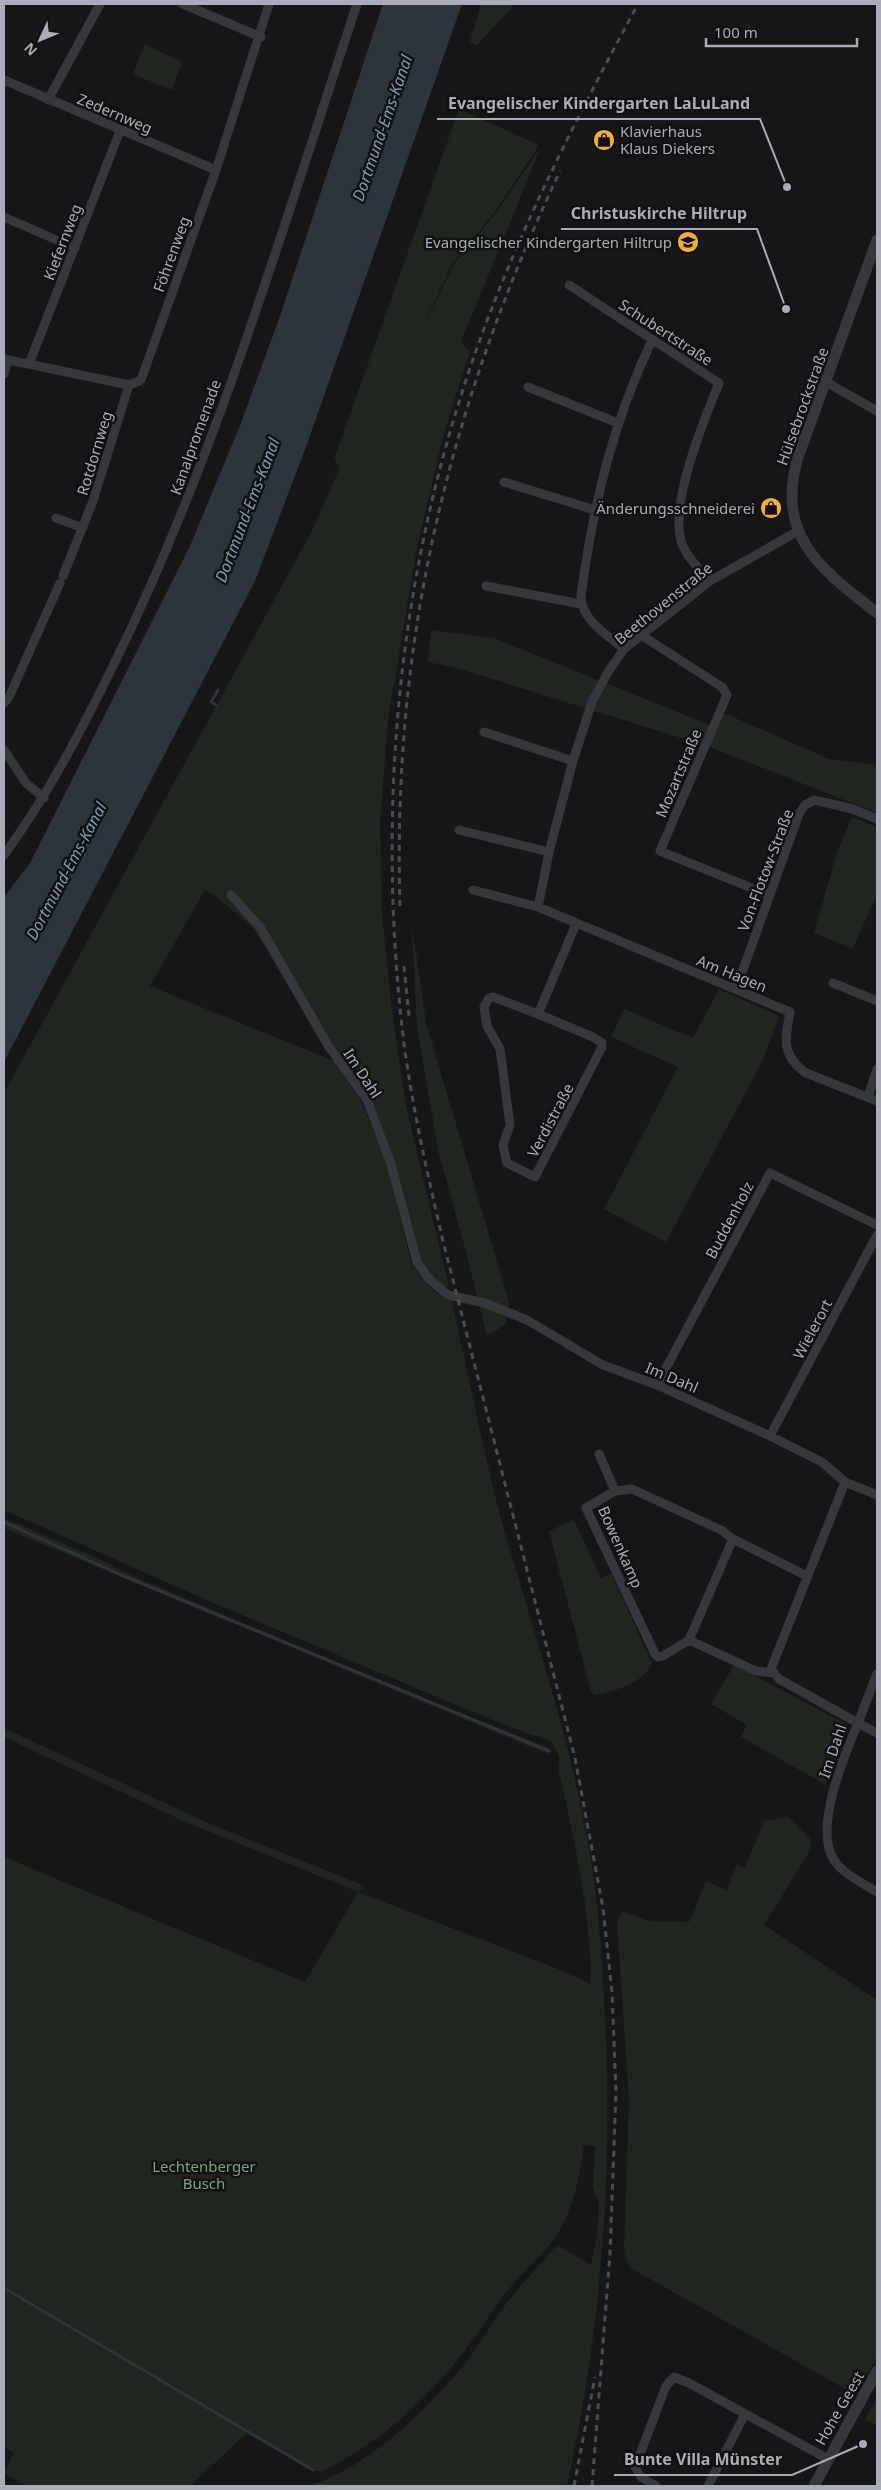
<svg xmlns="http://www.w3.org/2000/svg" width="881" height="2490" viewBox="0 0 881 2490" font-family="'Noto Sans',sans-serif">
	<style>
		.green { fill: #1e261f }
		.water { fill: #2c353c }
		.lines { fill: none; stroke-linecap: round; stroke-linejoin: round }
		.stream { stroke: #2c353c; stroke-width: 3 }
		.minor { stroke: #37383d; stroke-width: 9 }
		.tertiary { stroke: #37383d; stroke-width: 11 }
		.rail { stroke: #4a4c52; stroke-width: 3; stroke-dasharray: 6 5; stroke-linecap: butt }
		.labels { text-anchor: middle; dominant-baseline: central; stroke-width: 5; stroke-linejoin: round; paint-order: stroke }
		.street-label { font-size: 15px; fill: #a8adb8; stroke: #111113 }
		.poi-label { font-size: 15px; fill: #a8adb8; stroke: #111113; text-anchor: end }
		.park-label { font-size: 15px; fill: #7fa381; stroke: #111113 }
		.water-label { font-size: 16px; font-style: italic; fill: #7f9bb3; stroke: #111113 }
		.leader { fill: none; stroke: #a8adb8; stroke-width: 2 }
		.callout-dot { fill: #a8adb8; stroke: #111113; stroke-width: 2 }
		.callout-label { font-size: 16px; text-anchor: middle; font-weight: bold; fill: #a8adb8; stroke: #111113; stroke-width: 5; stroke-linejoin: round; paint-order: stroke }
	</style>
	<rect width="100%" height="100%" fill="#161618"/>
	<path class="green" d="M481 4H515L477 45 470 42Z
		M145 44 182 62 172 90 133 74Z
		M459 109 539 145 492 216 452 264 417 338 454 264 492 218 541 147 461 342 470 352 445 430 418 542 388 720 380 824 382 915 391 1004 406 1106 449 1287C434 1284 427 1272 419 1259L377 1115 323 1045 254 929 217 897 205 890 150 986 334 1061 361 1101 387 1164 411 1262 422 1279 436 1292 452 1302C469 1376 483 1453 503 1526 534 1633 570 1739 589 1848 599 1904 602 1960 605 2017 613 2174 601 2332 567 2486H308C367 2468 424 2413 463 2366 480 2346 492 2321 509 2300 524 2281 541 2264 557 2245L591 2265 597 2237 599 2205 593 2186 595 2146 584 2145C580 2172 576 2197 564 2222 551 2249 527 2267 509 2289 494 2307 483 2327 469 2345 431 2397 379 2444 321 2472L306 2466 248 2432 190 2486H27L4 2473 14 2453 4 2447V1857L305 1982 358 1892 181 1820 4 1737V1728L206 1822 365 1886 358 1892 571 1974 591 1985C591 1913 575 1842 559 1772V1757L552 1742 497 1722 211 1602 4 1510V1093L312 531 340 467 334 459Z
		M431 630 494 638 717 728 724 713 829 759 877 765V813L710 747 460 669 428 662Z
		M852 817 877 827V894L853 949 814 933 837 852Z
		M412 925 426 1023 509 1302 506 1324 487 1336 466 1252 439 1154 417 1028Z
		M719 989 779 1016 763 1060 666 1242 604 1209 678 1067 611 1037 624 1009 693 1038Z
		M4 1518 104 1561 121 1571 397 1688 549 1748 550 1755 4 1528Z
		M574 1520 601 1578 611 1573 652 1663C646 1682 614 1691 596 1695L591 1692 549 1531Z
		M734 1665 844 1723 842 1728 846 1730 826 1785 741 1737 747 1725 711 1704Z
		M788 1817 810 1839 811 1849 764 1925 877 2000V2356L856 2395 629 2267 624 2252 629 2099 617 1923 622 1911 648 1921 689 1922 706 1881 727 1890 736 1865 745 1868 764 1821Z
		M877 2399V2425L865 2419Z"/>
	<path class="water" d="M383 4H462L307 444 255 581 4 1062V897L30 863 190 546 241 423 280 316Z"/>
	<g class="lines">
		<path class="stream" d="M216 705 211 702 218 690
			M4 1522 121 1575 549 1751
			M4 2288 313 2470"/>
		<path class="minor" d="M183 4 261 37
			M4 80 216 170
			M48 100 100 4
			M4 217 75 248
			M569 285 719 383C704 420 670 502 681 541 685 555 700 570 710 581
			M4 359 129 385 141 380 216 170 269 4
			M29 364 120 131
			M4 374 8 360
			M826 382 877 411
			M528 387 618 423
			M504 482 595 510
			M56 518 83 528
			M63 576 93 501 129 385
			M486 586 581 604
			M641 635 722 687 727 695 660 851 769 895
			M624 649C606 634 581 620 581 595 594 502 612 425 652 340
			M4 703 9 697 60 583
			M484 732 573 761
			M4 750 26 783 44 798
			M459 830 549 852
			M4 855C48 795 80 733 113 666 217 456 283 226 357 4
			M473 890 538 907 790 1012C785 1039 781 1055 806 1073L877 1101
			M231 895 260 927 329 1047 367 1100 391 1164 417 1262 428 1278 448 1295 485 1303 527 1320 603 1365 657 1385 770 1436 822 1462 845 1482 771 1669 779 1679 858 1723C845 1754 813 1828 834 1860 844 1875 863 1883 877 1892
			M538 907 549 852 573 761 592 702 608 672 624 649 710 581 798 531
			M833 983 877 1001
			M736 989 799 814 805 805 814 800 853 809 877 819
			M538 1014 593 1037 602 1043V1047L535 1177 507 1163 503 1145 510 1125 500 1049 487 1026 484 1007 489 998 493 997 538 1014 576 924
			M868 1097 877 1069
			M657 1385 770 1173 877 1225
			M770 1436 877 1235
			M599 1454 615 1491
			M845 1482 877 1495
			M689 1640 663 1656 658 1657 655 1654 586 1508 615 1491 632 1489 721 1530 733 1539
			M773 1673 756 1671 689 1640 733 1539 807 1576
			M877 1674 858 1723 877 1733
			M656 2486 641 2477 635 2467 666 2386 674 2377 689 2383 828 2459
			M708 2486 745 2414"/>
		<path class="tertiary" d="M877 240 798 457C775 537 821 569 877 613
			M814 2486 877 2371"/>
		<path class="rail" d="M400 906C392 642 448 409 560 171
			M404 966 409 1016
			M574 2486 595 2377
			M592 2486 610 2253 616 2092 612 1992 603 1908 575 1758 443 1241C428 1176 413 1111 404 1044 374 797 400 546 490 313 531 206 584 104 638 4"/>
	</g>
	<defs>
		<g id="shop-disc" transform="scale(1.125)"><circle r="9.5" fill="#f2b134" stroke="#111113"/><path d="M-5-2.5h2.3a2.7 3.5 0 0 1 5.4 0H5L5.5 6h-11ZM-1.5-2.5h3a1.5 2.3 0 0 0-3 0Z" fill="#111"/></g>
		<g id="school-disc" transform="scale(1.125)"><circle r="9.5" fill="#f2b134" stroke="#111113"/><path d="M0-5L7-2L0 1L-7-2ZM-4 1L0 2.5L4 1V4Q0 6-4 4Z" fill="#111"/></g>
	</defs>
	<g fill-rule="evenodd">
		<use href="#shop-disc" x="604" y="140"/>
		<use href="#school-disc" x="688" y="242"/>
		<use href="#shop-disc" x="771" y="508"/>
	</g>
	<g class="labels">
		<g class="street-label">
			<text transform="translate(115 113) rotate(23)">Zedernweg</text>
			<text transform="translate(62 242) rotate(-69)">Kiefernweg</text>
			<text transform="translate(171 254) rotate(-70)">Föhrenweg</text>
			<text transform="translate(666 332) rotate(33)">Schubertstraße</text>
			<text transform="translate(802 406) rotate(-70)">Hülsebrockstraße</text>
			<text transform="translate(195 437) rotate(-70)">Kanalpromenade</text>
			<text transform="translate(94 453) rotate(-73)">Rotdornweg</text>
			<text transform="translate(663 603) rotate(-39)">Beethovenstraße</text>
			<text transform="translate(678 773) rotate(-67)">Mozartstraße</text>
			<text transform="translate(765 870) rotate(-69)">Von-Flotow-Straße</text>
			<text transform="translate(732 973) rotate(22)">Am Hagen</text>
			<text transform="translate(363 1073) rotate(57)">Im Dahl</text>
			<text transform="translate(550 1120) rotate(-62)">Verdistraße</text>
			<text transform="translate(729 1220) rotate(-62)">Buddenholz</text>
			<text transform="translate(812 1329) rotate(-62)">Wielerort</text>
			<text transform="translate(672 1377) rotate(23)">Im Dahl</text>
			<text transform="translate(621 1547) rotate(66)">Bowenkamp</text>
			<text transform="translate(832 1751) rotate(-71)">Im Dahl</text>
			<text transform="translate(839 2408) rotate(-60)">Hohe Geest</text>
		</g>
		<g class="poi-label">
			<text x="620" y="131" text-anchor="start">Klavierhaus<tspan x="620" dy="17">Klaus Diekers</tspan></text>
			<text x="672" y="242">Evangelischer Kindergarten Hiltrup</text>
			<text x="755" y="508">Änderungsschneiderei</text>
		</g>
		<g class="park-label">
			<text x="204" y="2166">Lechtenberger<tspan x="204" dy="17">Busch</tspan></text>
		</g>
		<g class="water-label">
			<text transform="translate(382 128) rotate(-71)">Dortmund-Ems-Kanal</text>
			<text transform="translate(247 510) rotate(-69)">Dortmund-Ems-Kanal</text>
			<text transform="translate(66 871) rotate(-62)">Dortmund-Ems-Kanal</text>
		</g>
	</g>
	<path class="leader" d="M787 187L760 119H437M786 309L757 229H561M863 2444L792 2475H614"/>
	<g class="callout-dot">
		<circle cx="787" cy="187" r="5"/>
		<circle cx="786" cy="309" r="5"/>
		<circle cx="863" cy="2444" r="5"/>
	</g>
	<g class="callout-label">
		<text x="599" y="109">Evangelischer Kindergarten LaLuLand</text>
		<text x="659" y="219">Christuskirche Hiltrup</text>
		<text x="703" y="2465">Bunte Villa Münster</text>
	</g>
	<rect width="881" height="2490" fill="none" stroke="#a8adb8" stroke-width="10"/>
	<g transform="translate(40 40) rotate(226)" stroke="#111113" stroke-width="4" paint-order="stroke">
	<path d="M0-4L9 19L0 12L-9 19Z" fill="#a8adb8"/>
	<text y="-8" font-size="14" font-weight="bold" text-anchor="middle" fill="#a8adb8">N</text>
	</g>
	<path d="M706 38v8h151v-8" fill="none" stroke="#a8adb8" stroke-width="2.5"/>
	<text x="714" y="38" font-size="15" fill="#a8adb8" stroke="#111113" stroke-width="4" paint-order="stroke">100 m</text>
</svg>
